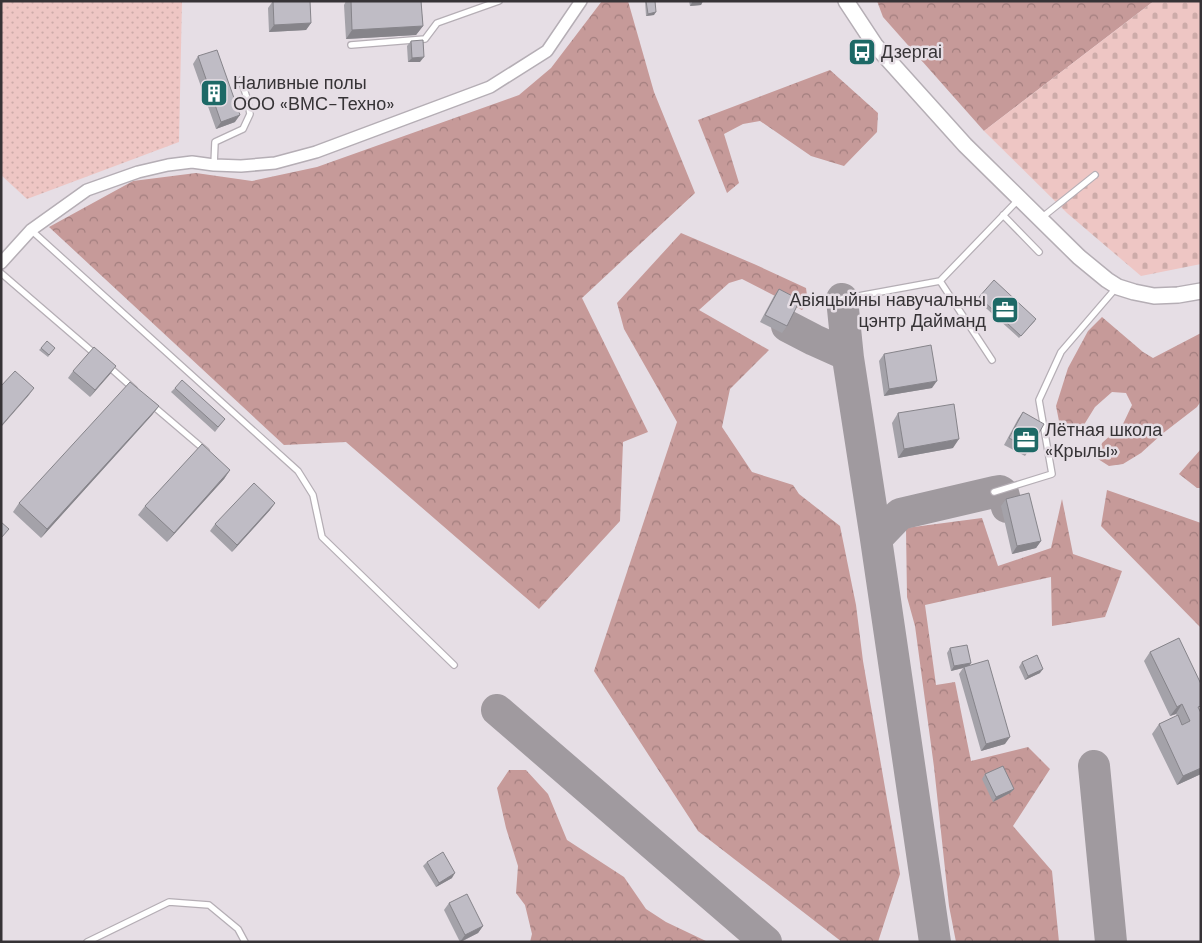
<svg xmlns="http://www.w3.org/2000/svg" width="1202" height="943" viewBox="0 0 1202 943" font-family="'DM Sans',sans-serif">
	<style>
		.forest { fill: url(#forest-crowns) }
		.cemetery { fill: url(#cemetery-stones) }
		.garden { fill: url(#garden-dots) }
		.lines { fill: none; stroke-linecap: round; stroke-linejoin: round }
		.taxiway { stroke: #a09a9f; stroke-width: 32 }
		.lane-casing { stroke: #b5aeb5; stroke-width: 8 }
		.street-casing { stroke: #b5aeb5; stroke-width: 14 }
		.secondary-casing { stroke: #b5aeb5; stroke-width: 18 }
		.lane { stroke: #fff; stroke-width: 5.5 }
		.street { stroke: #fff; stroke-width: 11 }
		.secondary { stroke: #fff; stroke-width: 15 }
		.wall { fill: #a4a2a9 }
		.shaded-wall { fill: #86848a }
		.building { fill: #bfbcc5; stroke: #86848a }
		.labels { text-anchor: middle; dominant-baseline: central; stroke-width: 5; stroke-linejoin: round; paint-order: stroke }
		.poi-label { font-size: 18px; fill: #363336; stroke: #e6dee5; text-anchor: start }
	</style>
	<defs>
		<pattern id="forest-crowns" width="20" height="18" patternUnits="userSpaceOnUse" patternTransform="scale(1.25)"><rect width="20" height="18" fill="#c69a99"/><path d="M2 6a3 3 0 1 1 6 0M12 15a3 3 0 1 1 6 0" fill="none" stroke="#a27e7e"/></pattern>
		<pattern id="cemetery-stones" width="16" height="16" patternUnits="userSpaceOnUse" patternTransform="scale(1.25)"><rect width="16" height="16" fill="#eec6c4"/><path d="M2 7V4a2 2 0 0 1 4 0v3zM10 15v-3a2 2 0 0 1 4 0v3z" fill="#cdaba9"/></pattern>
		<pattern id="garden-dots" width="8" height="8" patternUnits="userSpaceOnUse" patternTransform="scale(1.25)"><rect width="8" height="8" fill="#eec6c4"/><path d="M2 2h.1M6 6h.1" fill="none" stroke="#cdaba9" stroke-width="1.8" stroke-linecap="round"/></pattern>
	</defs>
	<rect width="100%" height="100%" fill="#e6dee5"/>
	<path class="forest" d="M602 1H628L654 92 695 193 582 298 648 432 623 442 620 521 539 609 346 442 284 445 49 227 133 181 196 173 252 181 317 167 519 95 551 68Z
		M877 1H1154L984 131 883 17Z
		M830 70 878 113 877 132 844 166 811 156 760 121 743 124 724 134 739 183 727 193 698 120Z
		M681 233 754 264 806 288 808 303 802 310 742 279 729 283 699 310 769 350 730 389 722 427 752 472 793 485 799 494 840 526 856 605 863 661 900 874 878 942H842L698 831 594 671 677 422 624 329 617 303Z
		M1102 317 1143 352 1153 358 1201 333V401L1197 407 1162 434 1141 453 1123 464 1109 466 1098 459 1102 443 1123 424 1132 405 1126 393 1112 392 1095 407 1082 428 1071 430 1059 421 1056 406 1068 368 1088 331Z
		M1201 449V488H1197L1179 474Z
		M1107 490 1201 523V628L1101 526Z
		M1062 499 1073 554 1122 571 1105 617 1052 626 1051 577 925 605 936 685 955 682 971 761 1028 747 1050 769 1013 826 1052 871 1059 942H956L949 906 934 767 915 626 907 597 906 528 982 518 998 566 1051 548Z
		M509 770H526L548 794 567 840 624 877 646 909 666 922 708 942H530L532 934 525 905 516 893 518 866 506 828 497 788Z"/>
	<path class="cemetery" d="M1154 1H1201V264L1141 276 1067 213 984 131Z"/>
	<path class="garden" d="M1 1H182L179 142 27 199 1 175Z"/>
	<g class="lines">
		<path class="taxiway" d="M842 299 848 358 876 539 935 942
			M787 326 814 340 843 353 848 358
			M876 539 900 514 994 492 1000 491 1003 493 1007 507
			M497 710 766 942
			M1094 766 1111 942"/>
		<g class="lane-casing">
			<path id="lane" d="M351 45 425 39 437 23 499 1
				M214 165 215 142 243 129 250 114 247 98 241 80
				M1003 215 1039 252
				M1040 219 1095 175
				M31 230 298 471 313 495 322 537 454 665
				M1 273 95 354
				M940 281 992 360
				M842 299 940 281 1019 199
				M107 365 134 389
				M152 405 206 451
				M994 492 1052 474 1039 400 1061 352 1116 288
				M87 942 169 902 209 905 238 929 245 942"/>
		</g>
		<g class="street-casing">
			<path id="street" d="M1 263 31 230 87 190 138 172 168 165 192 162 214 165 241 166 275 163 316 152 490 87 547 51 581 1"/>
		</g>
		<g class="secondary-casing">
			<path id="secondary" d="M846 1 875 45 965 145 1079 257 1107 280 1118 287 1134 292 1154 296 1178 295 1201 291"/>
		</g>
		<use href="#lane" class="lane"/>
		<use href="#street" class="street"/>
		<use href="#secondary" class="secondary"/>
	</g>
	<path class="wall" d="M273 1 311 23 306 30 269 32 268 8Z
		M346 1H421L423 26 416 35 346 39 344 5Z
		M645 1H655L654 15 646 16Z
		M689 1H703L701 5 690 6Z
		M411 41 420 62H408L407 46Z
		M198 56 235 122 216 129 193 64Z
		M779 289 787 326 782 333 760 322 774 296Z
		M979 297 1035 321 1019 338 977 300Z
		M41 348H55L48 357 39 350Z
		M884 354 932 388 884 396 879 361Z
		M73 371 111 373 90 397 68 378Z
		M175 388 225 419 215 432 171 392Z
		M159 406 152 415 41 538 13 512 19 503Z
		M1023 412 1030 449 1025 456 1004 445 1018 419Z
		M898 413 953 448 898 458 892 423Z
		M230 470 224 479 167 542 138 515 145 506Z
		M1006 499 1041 541 1036 548 1012 554 1001 506Z
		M275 503 270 510 232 552 210 531 215 524Z
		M1179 638 1201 774 1177 785 1152 734 1159 724 1177 716 1176 714 1170 716 1144 661 1150 652Z
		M950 648 971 663 969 666 1005 744 981 751 959 674 963 668 951 671 947 653Z
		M1022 662 1040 673 1025 680 1019 667Z
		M985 774 1014 789 1010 793 993 802 982 779Z
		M427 862 452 878 436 887 423 866Z
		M449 903 483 926 478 933 461 942H460L444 910Z"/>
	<path class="shaded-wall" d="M693 1H703L701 5 690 6Z
		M656 12 654 15 646 16 648 14Z
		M311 23 306 30 269 32 274 25Z
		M423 26 416 35 346 39 352 30Z
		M424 57 420 62H408L412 58Z
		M240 115 235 122 216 129 221 122Z
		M116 366 111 373 90 397 95 390Z
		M937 381 932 388 884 396 889 389Z
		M34 388 29 395 1 427V426Z
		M159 406 152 415 41 538 47 529Z
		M959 439 953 448 898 458 904 449Z
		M230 470 224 479 167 542 174 533Z
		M275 503 270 510 232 552 237 545Z
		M1041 541 1036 548 1012 554 1017 546Z
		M971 663 967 668 964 667 963 668 951 671 954 666Z
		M1043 669 1040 673 1025 680 1028 676Z
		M1182 704 1176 714 1170 716 1177 707Z
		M1010 737 1005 744 981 751 986 744Z
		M1201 768V774L1177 785 1183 776Z
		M1014 789 1010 793 993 802 996 797Z
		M455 873 452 878 436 887 439 883Z
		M483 926 478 933 460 942 465 935Z"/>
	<path class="building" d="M273 1H310L311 23 274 25Z
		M351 1H421L423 26 352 30Z
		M646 1H655L656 12 648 14Z
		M423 40 424 57 412 58 411 41Z
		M217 50 240 115 221 122 198 56Z
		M994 280 1036 319 1021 336 979 297Z
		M779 289 800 300 787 326 765 315Z
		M47 341 55 348 49 355 41 348Z
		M931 345 937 381 889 389 884 354Z
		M94 347 116 366 95 390 73 371Z
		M15 371 34 388 1 426V386Z
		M182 380 225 419 218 427 175 388Z
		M130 382 159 406 47 529 19 503Z
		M954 404 959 439 904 449 898 413Z
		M1023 412 1044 424 1030 449 1009 438Z
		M202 444 230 470 174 533 145 506Z
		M254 483 275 503 237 545 215 524Z
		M1029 493 1041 541 1017 546 1006 499Z
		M1 522 9 529 1 538Z
		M1179 638 1201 684V706L1198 707 1201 713V768L1183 776 1159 724 1178 715 1182 725 1190 721 1182 704 1177 707 1150 652Z
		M967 645 971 663 954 666 950 648Z
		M1037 655 1043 669 1028 676 1022 662Z
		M988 660 1010 737 986 744 964 667Z
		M1003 766 1014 789 996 797 985 774Z
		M443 852 455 873 439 883 427 862Z
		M467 894 483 926 465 935 449 903Z"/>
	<defs>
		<g id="bus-square" transform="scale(1.4375)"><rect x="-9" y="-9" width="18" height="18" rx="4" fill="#1d6966" stroke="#e6dee5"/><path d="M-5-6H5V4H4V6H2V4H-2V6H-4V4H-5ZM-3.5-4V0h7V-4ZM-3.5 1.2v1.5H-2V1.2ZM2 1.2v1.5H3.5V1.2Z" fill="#fff"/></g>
		<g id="building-square" transform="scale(1.4375)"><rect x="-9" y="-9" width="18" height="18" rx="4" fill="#1d6966" stroke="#e6dee5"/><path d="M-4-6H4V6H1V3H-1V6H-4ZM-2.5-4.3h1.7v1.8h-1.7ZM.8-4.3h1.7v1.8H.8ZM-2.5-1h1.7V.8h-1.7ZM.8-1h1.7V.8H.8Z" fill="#fff"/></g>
		<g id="office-square" transform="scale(1.4375)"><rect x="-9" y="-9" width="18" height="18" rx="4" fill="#1d6966" stroke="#e6dee5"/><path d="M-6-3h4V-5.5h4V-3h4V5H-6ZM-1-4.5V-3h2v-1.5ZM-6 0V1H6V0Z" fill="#fff"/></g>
	</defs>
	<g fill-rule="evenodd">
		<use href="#bus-square" x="862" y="52"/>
		<use href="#building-square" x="214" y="93"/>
		<use href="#office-square" x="1005" y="310"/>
		<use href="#office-square" x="1026" y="440"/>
	</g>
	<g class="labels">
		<g class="poi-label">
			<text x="881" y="52">Дзергаі</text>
			<text x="233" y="83">Наливные полы<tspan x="233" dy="21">ООО «ВМС-Техно»</tspan></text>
			<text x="986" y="300" text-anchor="end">Авіяцыйны навучальны<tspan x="986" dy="21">цэнтр Дайманд</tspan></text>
			<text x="1045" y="430">Лётная школа<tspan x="1045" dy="21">«Крылы»</tspan></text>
		</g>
	</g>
	<rect width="1202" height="943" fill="none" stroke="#363336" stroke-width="5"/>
</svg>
